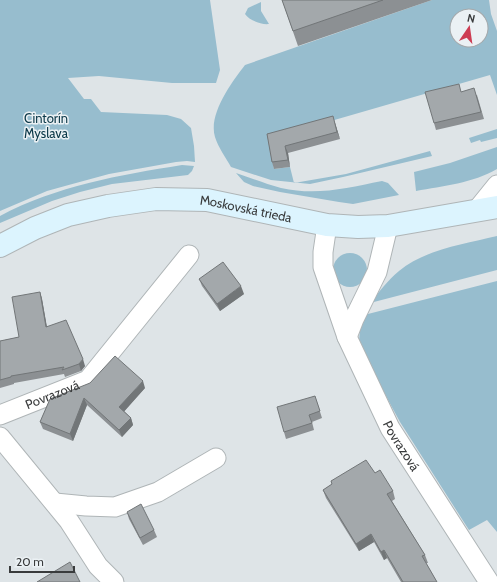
<svg xmlns="http://www.w3.org/2000/svg" width="497" height="582" viewBox="0 0 497 582" font-family="Cabin,sans-serif">
	<style>
		.green { fill: #97bdce; fill-rule: evenodd }
		.lines { fill: none; stroke-linecap: round; stroke-linejoin: round }
		.street-casing { stroke: #afb5b7; stroke-width: 21 }
		.secondary-casing { stroke: #afb5b7; stroke-width: 24 }
		.street { stroke: #fff; stroke-width: 19 }
		.secondary { stroke: #dcf4fe; stroke-width: 22 }
		.wall { fill: #8c9093 }
		.shaded-wall { fill: #727678 }
		.building { fill: #a3a8ab; stroke: #727678 }
		.labels { text-anchor: middle; dominant-baseline: central; stroke-width: 3; stroke-linejoin: round; paint-order: stroke }
		.park-label { font-size: 13px; fill: #0b3848; stroke: #ebf1f4 }
		.street-label { font-size: 13px; fill: #393b3c; stroke: #ebf1f4 }
	</style>
	<rect width="100%" height="100%" fill="#dee4e7"/>
	<path class="green" d="M0 0H210L220 70 216 83H172L99 76 68 78 84 99H91L101 112 167 115 181 119 191 128 194 146 195 162 187 161 176 162 109 174 65 186 47 191 0 211Z
		M432 0H489L491 14 497 31V95L490 75 324 123 269 141 274 169 290 167 294 183 346 174 430 151 432 156 343 177 310 184 271 180 231 167C226 158 218 147 215 137 208 114 232 82 245 65ZM457 16H481V40H457Z
		M261 2V11L269 24C261 25 249 20 245 14L248 8Z
		M497 129V138L481 142 480 140 471 143 469 138Z
		M497 147V169C473 183 443 186 416 191L414 172 450 163Z
		M182 165 194 166 192 171 188 175 112 184 80 192 52 201 0 223V216C56 186 120 175 182 165Z
		M236 173C251 178 266 184 281 188 317 196 347 188 382 181L388 183 399 195 353 204 339 202 280 192 253 186 244 182Z
		M497 236V270L370 303C379 292 388 280 399 271 426 249 464 244 497 236Z
		M333 270a17 17 0 1 1 34 0a17 17 0 1 1-34 0Z
		M497 281V532L487 520 469 530 400 422 374 374 359 342 360 328 364 315Z"/>
	<g class="lines">
		<g class="street-casing">
			<g id="street">
				<path d="M476 211 497 185"/>
				<path id="s1" d="M327 225 323 252V267L347 337 390 428 489 582"/>
				<path d="M347 337 354 319 377 272 388 226"/>
				<path id="s2" d="M0 415 88 380 189 255"/>
				<path d="M0 437 69 521 98 566 114 582"/>
				<path d="M55 503 86 506 115 507 158 492 216 458"/>
			</g>
		</g>
		<g class="secondary-casing">
			<g id="secondary">
				<path id="s3" d="M0 246 35 228 68 215 108 206 156 199 207 200 327 225 358 227 388 226 497 207"/>
			</g>
		</g>
		<use href="#street" class="street"/>
		<use href="#secondary" class="secondary"/>
	</g>
	<path class="wall" d="M282 0H432L298 46Z
		M461 92 477 95 484 119 436 130 434 123Z
		M335 123 340 139 288 153 290 167 274 169 272 162 267 134Z
		M199 279 244 294 220 311 202 286Z
		M40 292 42 299 47 327 85 366 81 371 65 377 64 374 14 383V384L0 388V341L19 337Z
		M145 388 124 411 131 418 133 425 122 437 87 405 73 441 43 429 40 422 50 399Z
		M315 396 322 418 312 422 314 430 286 439 284 432Z
		M375 473 393 491 395 499 392 501 425 555 428 563H426L437 582H401L387 558 384 560 374 542 359 551 326 498 323 490 332 484 331 481Z
		M127 512 154 530 157 537 143 545 129 519Z"/>
	<path class="shaded-wall" d="M333 116 335 123 340 139 337 132Z
		M285 146 288 153 290 167 288 160Z
		M241 286 244 294 220 311 217 304Z
		M40 292 42 299 48 334 46 327Z
		M83 359 85 366 81 371 79 364Z
		M143 381 145 388 122 414 119 407Z
		M84 398 87 405 73 441 70 434Z
		M131 418 133 425 122 437 119 430Z
		M371 534 374 542 359 551 356 544Z
		M384 550 387 558 384 560 381 552Z"/>
	<path class="building" d="M282 0H383L293 31Z
		M459 84 461 92 474 88 481 112 434 123 425 92Z
		M333 116 337 132 285 146 288 160 272 162 267 134Z
		M223 262 241 286 217 304 199 279Z
		M40 292 46 327 66 320 83 359 79 364 62 370 64 367 11 376V377L0 380V341L19 337 12 297Z
		M115 356 143 381 119 407 131 418 119 430 84 398 70 434 40 422 50 399 90 383Z
		M315 396 320 411 309 415 312 423 284 432 277 407Z
		M366 460 375 473 380 470 393 491 387 494 425 555 422 556 437 582H403L384 550 381 552 371 534 356 544 323 490 332 484 331 481Z
		M141 504 154 530 140 538 127 512Z
		M70 562 80 582H37Z"/>
	<g class="labels">
		<g class="park-label">
			<text x="46" y="118">Cintorín<tspan x="46" dy="15">Myslava</tspan></text>
		</g>
		<g class="street-label">
			<text stroke="none"><textPath href="#s3" startOffset="255">Moskovská trieda</textPath></text>
			<text stroke="none"><textPath href="#s2" startOffset="56">Povrazová</textPath></text>
			<text stroke="none"><textPath href="#s1" startOffset="238">Povrazová</textPath></text>
		</g>
	</g>
	<g transform="translate(469 28) rotate(13)"><circle r="19" fill="#ebf1f4" stroke="#a4a8aa"/>
	<path d="M0-3L7 15L0 10L-7 15Z" fill="#cd3d53"/>
	<text y="-6" font-size="11" font-weight="bold" text-anchor="middle" fill="#393b3c">N</text>
	</g>
	<path d="M10 566v6h64v-6" fill="none" stroke="#393b3c" stroke-width="2"/>
	<text x="16" y="566" font-size="12" fill="#393b3c" stroke="#ebf1f4" stroke-width="3" paint-order="stroke">20 m</text>
</svg>
